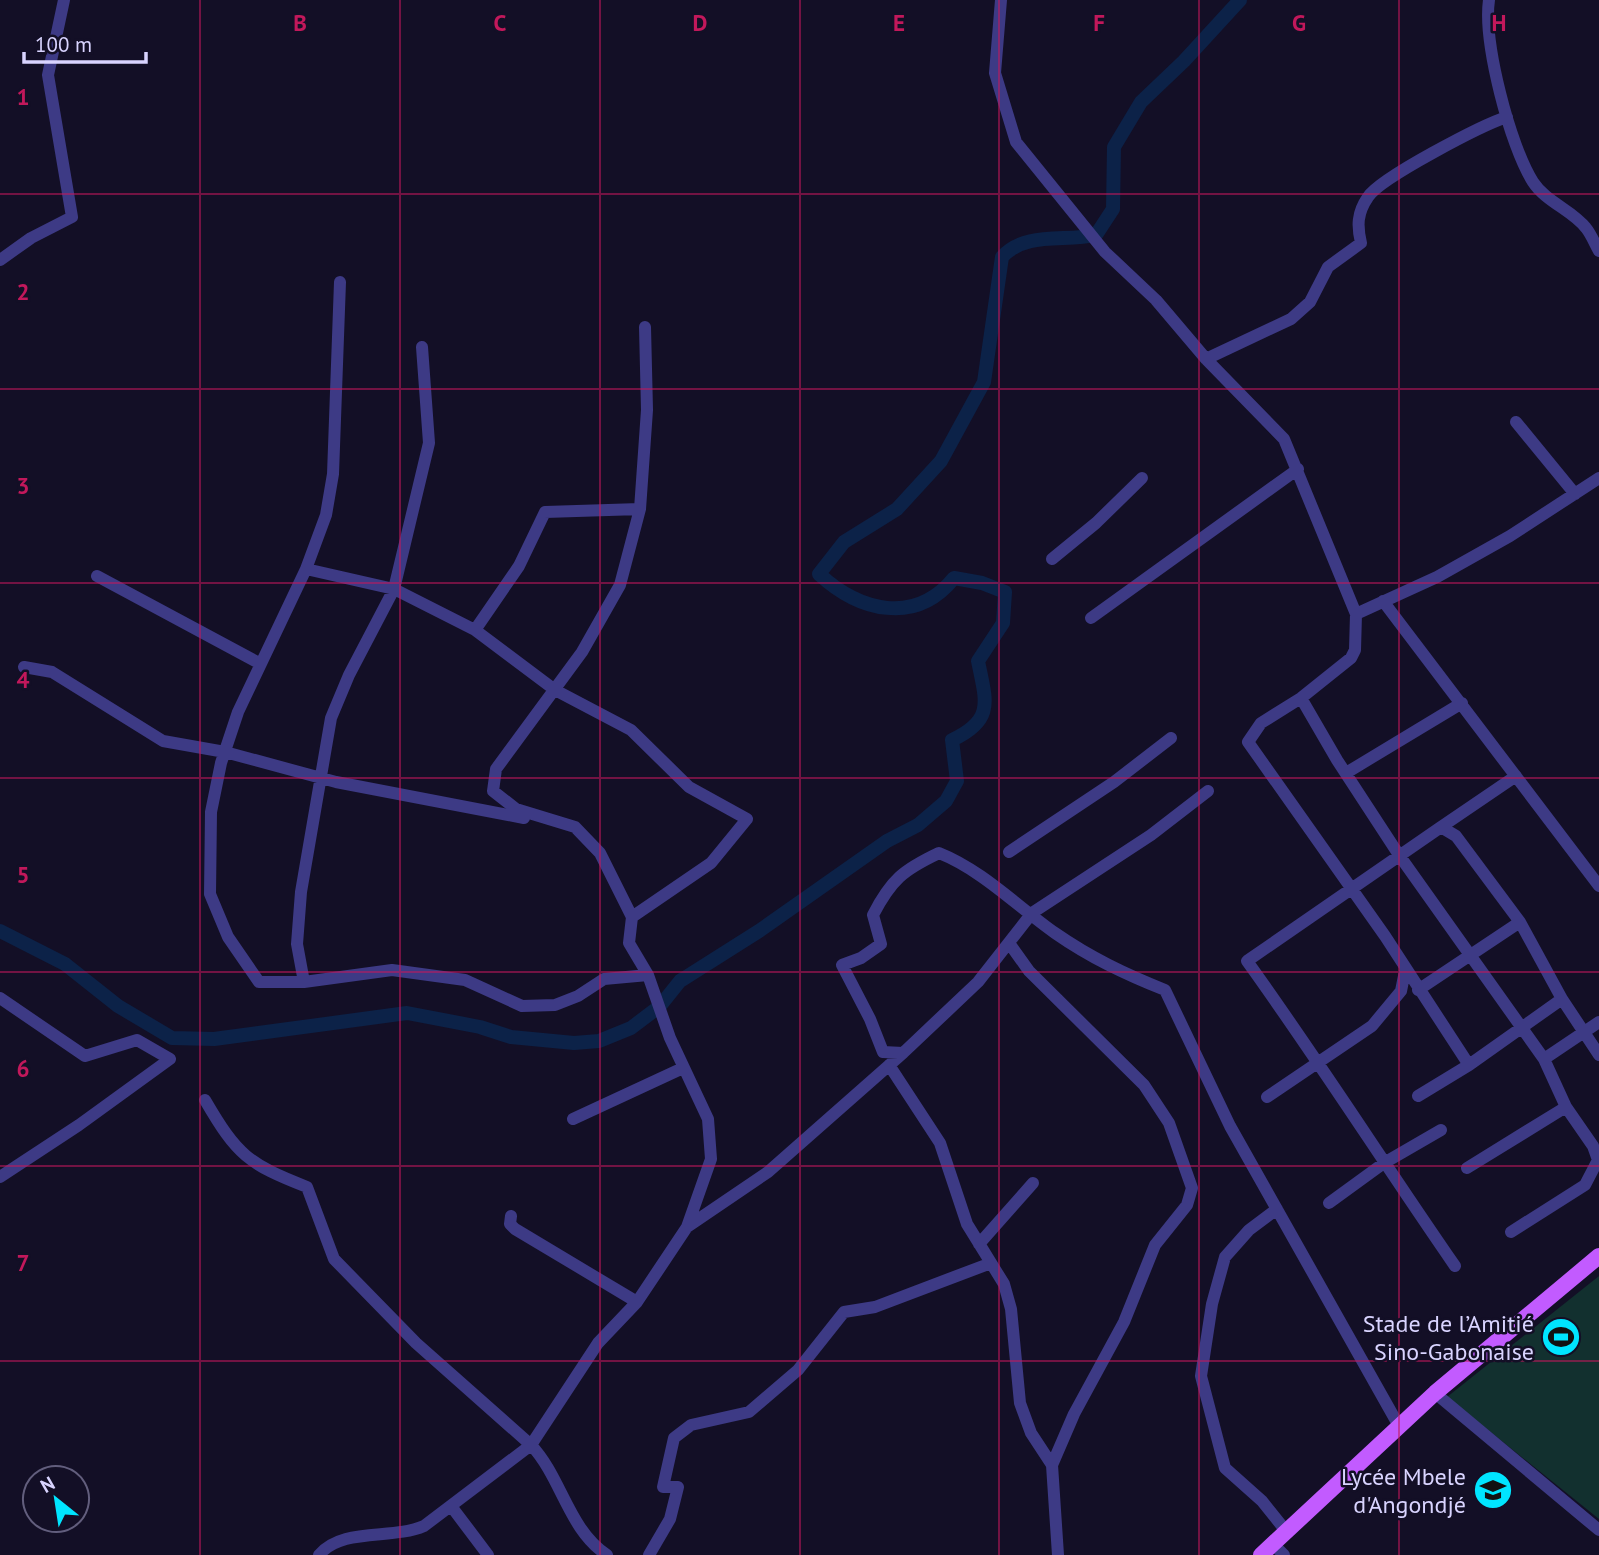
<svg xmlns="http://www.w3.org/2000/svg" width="1599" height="1555" viewBox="0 0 1599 1555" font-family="'PT Sans',sans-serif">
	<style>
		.green { fill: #12302f }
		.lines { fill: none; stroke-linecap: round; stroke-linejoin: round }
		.river { stroke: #0c2248; stroke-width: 14 }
		.minor { stroke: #3d3a85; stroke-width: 12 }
		.major { stroke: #c25bff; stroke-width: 16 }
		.grid { fill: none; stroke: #c2185b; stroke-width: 2; stroke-opacity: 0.55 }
		.labels { text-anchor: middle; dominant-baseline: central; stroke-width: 5; stroke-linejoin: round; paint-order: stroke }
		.poi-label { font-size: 24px; fill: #d9d4ff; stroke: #130f26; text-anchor: end }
		.grid-label { font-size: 23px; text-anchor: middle; font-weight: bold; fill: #c2185b; stroke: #130f26; stroke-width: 5; stroke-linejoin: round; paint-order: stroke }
	</style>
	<rect width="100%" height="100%" fill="#130f26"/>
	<path class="green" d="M1599 1276V1519L1447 1397Z"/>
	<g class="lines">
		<path class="river" d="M0 931 65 964 118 1006 172 1038 214 1039 407 1013 480 1027 511 1037 574 1043 599 1041 631 1028 660 1006 680 981 759 931 887 841 918 825 946 801 957 781 952 740C995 720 986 701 978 661L1003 623 1005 592 982 583 954 578C915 626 859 611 819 574L844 542 897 509 941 461 984 382 1002 257C1026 231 1064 242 1096 235L1113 209 1114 147 1141 102 1184 61 1240 0"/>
		<path class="minor" d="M1001 0 995 73 1016 142 1105 252 1156 300 1206 359 1284 439 1356 614 1437 577 1510 536 1599 478
			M1489 0C1483 42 1510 146 1533 182 1546 202 1572 210 1586 228 1591 234 1595 244 1599 251
			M0 260 31 238 72 217 48 75 64 0
			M340 282 333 474 326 515 306 569 238 712 221 763 211 812 210 894 228 937 259 982H304L392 970 465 980 522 1006 555 1005 578 996 604 979 648 975 670 1038 708 1119 711 1159 687 1227 637 1302 598 1343 531 1445C562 1478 568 1529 607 1555
			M645 327 647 410 640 509 620 585 582 652 496 769 493 791 516 809 575 827 600 853 632 917 629 943 648 975
			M1206 359 1291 319 1310 302 1328 267 1361 243C1357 226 1357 213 1368 197 1380 178 1482 125 1507 117
			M1516 422 1575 494
			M1052 559 1096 523 1142 478
			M306 569 394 589 475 630 555 690 631 730 689 787 747 819 711 863 632 917
			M97 576 259 663
			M1383 601 1599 886
			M1356 614 1355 650 1351 658 1301 698 1261 723 1248 742 1385 936 1469 1065
			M1091 618 1298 469
			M475 630 519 566 545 512 640 509
			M24 667 52 672 163 741 225 752 336 782 524 818
			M1301 698 1337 760 1399 855 1544 1059 1566 1107 1593 1146 1598 1160 1585 1185 1511 1232
			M1346 773 1462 703
			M1441 827 1516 776
			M1009 852 1114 782 1171 738
			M1009 943 1029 971 1144 1085 1169 1123 1192 1188 1187 1205 1155 1245 1124 1322 1074 1414 1052 1465 1058 1555
			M304 982 297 944 301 892 331 718 349 675 394 589 429 443 422 347
			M1418 990 1520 922
			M0 998 85 1056 137 1040 170 1059 79 1125 0 1177
			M903 1053 883 1052 870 1019 842 965 861 958 881 944 873 915C891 880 903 870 939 853 982 870 1018 907 1055 933 1091 958 1125 974 1165 990L1230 1126 1399 1426
			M1544 1059 1599 1022
			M889 1065 940 1143 967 1224 1004 1284 1011 1309 1020 1403 1031 1433 1052 1465
			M1418 1096 1469 1065 1562 999
			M1267 1097 1372 1026 1401 991 1405 971
			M205 1100C237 1155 248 1164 307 1187L334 1259 416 1343 531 1445 424 1526C392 1540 342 1527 319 1555
			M573 1119 683 1068
			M1467 1168 1566 1107
			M1329 1203 1384 1163 1441 1130
			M1277 1209 1249 1230 1225 1257 1212 1304 1201 1376 1225 1468 1262 1501 1286 1531
			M511 1216 510 1224 515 1229 637 1302
			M687 1227 768 1172 903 1053 978 982 1032 913 1151 835 1208 791
			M979 1244 1033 1183
			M1455 1266C1385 1165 1319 1061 1247 961L1441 827 1456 836 1520 922 1562 999 1599 1055
			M1435 1393 1599 1530
			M451 1506 488 1555
			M1273 1544 1284 1555
			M649 1555 670 1519 678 1487H663L674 1438 691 1425 749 1412 798 1370 844 1312 875 1307 991 1263"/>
		<path class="major" d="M1261 1555 1435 1393 1599 1256"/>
	</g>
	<path class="grid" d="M200 0V1555M400 0V1555M600 0V1555M800 0V1555M999 0V1555M1199 0V1555M1399 0V1555M0 194H1599M0 389H1599M0 583H1599M0 778H1599M0 972H1599M0 1166H1599M0 1361H1599"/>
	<defs>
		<g id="stadium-disc" transform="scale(2.0125)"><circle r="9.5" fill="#00e5ff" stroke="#130f26"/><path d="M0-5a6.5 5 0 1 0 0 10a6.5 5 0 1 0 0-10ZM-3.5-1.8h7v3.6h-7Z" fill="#111"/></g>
		<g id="school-disc" transform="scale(2.0125)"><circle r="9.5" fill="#00e5ff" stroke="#130f26"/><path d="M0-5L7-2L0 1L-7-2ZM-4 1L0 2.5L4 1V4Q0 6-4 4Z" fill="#111"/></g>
	</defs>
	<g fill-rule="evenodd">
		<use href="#stadium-disc" x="1561" y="1337"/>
		<use href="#school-disc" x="1493" y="1490"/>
	</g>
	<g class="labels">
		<g class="poi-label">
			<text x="1534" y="1323">Stade de l’Amitié<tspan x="1534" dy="28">Sino-Gabonaise</tspan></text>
			<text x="1466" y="1476">Lycée Mbele<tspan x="1466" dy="28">d'Angondjé</tspan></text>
		</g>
	</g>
	<g class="grid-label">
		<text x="300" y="31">B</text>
		<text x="500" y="31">C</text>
		<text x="700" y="31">D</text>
		<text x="899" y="31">E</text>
		<text x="1099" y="31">F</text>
		<text x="1299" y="31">G</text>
		<text x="1499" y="31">H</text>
		<text x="23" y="105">1</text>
		<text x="23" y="300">2</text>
		<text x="23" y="494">3</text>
		<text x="23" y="688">4</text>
		<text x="23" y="883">5</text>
		<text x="23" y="1077">6</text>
		<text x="23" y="1271">7</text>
	</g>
	<g transform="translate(56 1499) rotate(330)"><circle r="33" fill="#130f26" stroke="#625e7d" stroke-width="2"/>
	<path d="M0-5L12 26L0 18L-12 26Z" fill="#00e5ff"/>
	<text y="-10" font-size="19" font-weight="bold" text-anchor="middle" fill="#d9d4ff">N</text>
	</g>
	<path d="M24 52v10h122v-10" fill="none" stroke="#d9d4ff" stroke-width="3.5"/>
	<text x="35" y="52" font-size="21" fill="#d9d4ff" stroke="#130f26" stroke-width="5" paint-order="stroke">100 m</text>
</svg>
